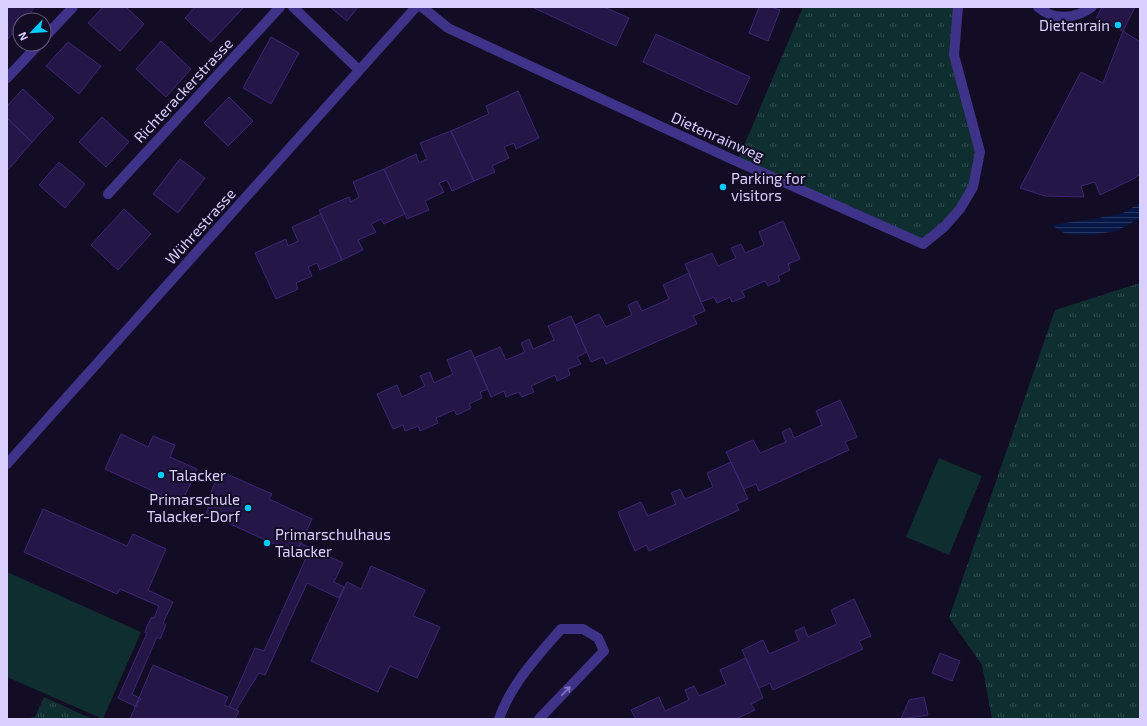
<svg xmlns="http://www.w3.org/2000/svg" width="1147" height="726" viewBox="0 0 1147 726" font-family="'Exo 2',sans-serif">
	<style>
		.grass { fill: url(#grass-tufts) }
		.garden { fill: #0f2e2f }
		.water { fill: url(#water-rules) }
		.building { fill: #251648; stroke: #3d2676 }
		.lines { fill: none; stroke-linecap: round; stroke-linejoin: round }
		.minor { stroke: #3e3388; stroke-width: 10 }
		.oneway { stroke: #847abe }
		.poi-dot { fill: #00ccfb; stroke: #130c25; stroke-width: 1.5 }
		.labels { text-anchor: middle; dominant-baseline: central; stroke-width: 4; stroke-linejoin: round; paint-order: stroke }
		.poi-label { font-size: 15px; fill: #dad0ff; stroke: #130c25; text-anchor: start }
		.street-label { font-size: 15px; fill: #dad0ff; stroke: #130c25 }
	</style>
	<defs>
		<pattern id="grass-tufts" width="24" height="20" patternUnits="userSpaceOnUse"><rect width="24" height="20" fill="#0f2e2f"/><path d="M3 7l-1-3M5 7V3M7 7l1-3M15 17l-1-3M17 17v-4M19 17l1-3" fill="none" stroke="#314b4e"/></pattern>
		<pattern id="water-rules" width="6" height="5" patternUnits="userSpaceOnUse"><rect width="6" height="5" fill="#051745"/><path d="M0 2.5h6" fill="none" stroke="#293861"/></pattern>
	</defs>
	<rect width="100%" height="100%" fill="#130c25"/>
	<path class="grass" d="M803 7H958L954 55 980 152 973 187 923 244 737 162Z
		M1140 283V719H992L982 665 949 618 1055 310Z
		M44 697 92 719H23L35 717Z"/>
	<path class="garden" d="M939 458 982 476 949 555 906 537Z
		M7 572 141 632 103 719 7 677Z"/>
	<path class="water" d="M1140 203V218L1117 231 1090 235 1066 234 1051 225 1094 219 1123 213Z"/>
	<path class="building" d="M7 7H35L24 20H20V25L7 40Z
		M103 7H126L144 24 120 51 88 23Z
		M195 7H242L243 8 211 42 185 18Z
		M330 7H358L347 21Z
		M532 7H604L629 18 616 46Z
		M759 7H771L780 10 768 41 749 33Z
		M1102 7H1135L1123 31 1096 18Z
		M1123 31 1140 42V174L1135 178 1100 195 1095 182 1081 186 1084 197 1045 196 1020 188 1081 72 1103 83Z
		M656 34 750 77 737 105 643 62Z
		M271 37 299 53 271 104 243 88Z
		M161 41 191 69 166 97 136 69Z
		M68 42 101 66 79 94 46 66Z
		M23 89 54 118 32 142 7 118V106Z
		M518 91 539 138 516 149 514 143 504 147 509 158 492 166 495 172 474 181 451 131 489 114 486 106Z
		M229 97 253 121 228 146 204 123Z
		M102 117 129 142 106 167 79 142Z
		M7 118 32 142 8 170H7Z
		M451 131 474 181 452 191 447 180 439 183 444 192 425 201 429 210 407 219 384 169 416 154 419 163 427 159 420 143Z
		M180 159 205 178 178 213 153 194Z
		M59 162 85 184 65 208 39 185Z
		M384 169 405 214 384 224 381 219 371 224 376 232 358 240 363 250 342 260 319 210 349 197 351 202 359 197 353 182Z
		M124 209 151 234 118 270 91 245Z
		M321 214 342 260 320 270 317 263 308 267 312 276 296 283 298 289 276 299 255 253 286 239 288 246 298 241 292 227Z
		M783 221 800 259 788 264 790 270 778 276 780 281 768 286 765 281 742 291 745 297 732 302 730 297 717 303 714 297 701 302 685 264 712 253 718 266 736 258 731 248 741 244 745 253 764 245 759 232Z
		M689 273 705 311 693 316 697 324 606 364 603 357 591 362 575 325 599 314 606 327 632 315 628 305 637 301 642 311 669 299 663 285Z
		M571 316 587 352 577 357 581 364 568 369 570 375 557 381 555 375 531 386 534 392 522 397 519 392 506 397 504 391 491 397 474 358 500 347 506 360 525 352 521 343 529 339 533 349 554 340 548 326Z
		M471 350 488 389 480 392 482 398 469 404 471 408 457 415 454 410 436 418 438 423 420 431 418 426 405 431 403 425 393 429 377 394 397 385 402 397 425 386 420 376 430 372 434 383 453 374 447 360Z
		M840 400 857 437 845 442 849 450 759 491 756 484 744 489 726 452 753 440 760 453 786 442 782 432 790 428 794 438 822 425 816 411Z
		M121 434 148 447 153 436 175 445 170 457 197 469 181 504 105 469Z
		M731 462 748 499 736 504 739 510 649 551 646 545 635 551 618 512 641 502 648 516 676 504 671 493 680 489 685 499 713 487 707 473Z
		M220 471 272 494 269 499 312 519 296 554 206 513 211 502 207 501Z
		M43 509 127 546 133 534 166 549 148 590 173 602 163 623 166 625 160 639 157 637 132 694 141 699 137 703V707L118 698 147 633 145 632 148 624 152 617 154 618 159 606 120 589 117 594 24 552Z
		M300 543 343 563 334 582 344 587 339 598 307 583 265 675 259 673 236 710 229 707 255 648 264 651 306 558 296 554Z
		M371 566 425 590 413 616 440 627 417 678 390 666 378 692 311 661 347 582 361 589Z
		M854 599 871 636 859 641 863 649 773 690 770 683 759 688 742 650 763 640 769 654 799 641 795 631 804 627 808 637 837 624 831 610Z
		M940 653 960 661 952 681 932 673Z
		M746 658 763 698 751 704 755 710 736 719H636L631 710 659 697 665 711 689 700 685 690 694 686 699 696 726 684 720 670Z
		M153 665 228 697 224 705 239 711 235 719H130Z
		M924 697 928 715 901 719 909 700Z"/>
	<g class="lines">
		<path class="minor" d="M293 7 359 70
			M422 7 448 28 727 157 923 244 944 227 960 209 973 187 980 152 954 55 958 7
			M1038 7C1054 21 1075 19 1092 7
			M44 38 73 7
			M7 78 39 44
			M108 194 280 7
			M7 464 416 7
			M499 719C511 684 537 657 561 629H583L598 638 604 651 539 719"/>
	</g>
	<defs><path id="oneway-shaft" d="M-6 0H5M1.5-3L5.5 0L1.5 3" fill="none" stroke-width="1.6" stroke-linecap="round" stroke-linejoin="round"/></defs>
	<use class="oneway" href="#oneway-shaft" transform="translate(566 691) rotate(-46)"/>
	<g class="poi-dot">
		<circle cx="1118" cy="25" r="4"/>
		<circle cx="723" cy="187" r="4"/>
		<circle cx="161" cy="475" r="4"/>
		<circle cx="248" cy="508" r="4"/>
		<circle cx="267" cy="543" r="4"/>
	</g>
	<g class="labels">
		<g class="poi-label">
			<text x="1110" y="25" text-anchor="end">Dietenrain</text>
			<text x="731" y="178">Parking for<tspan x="731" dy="17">visitors</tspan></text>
			<text x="169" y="475">Talacker</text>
			<text x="240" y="499" text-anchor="end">Primarschule<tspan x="240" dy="17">Talacker-Dorf</tspan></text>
			<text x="275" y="534">Primarschulhaus<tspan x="275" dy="17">Talacker</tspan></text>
		</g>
		<g class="street-label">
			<text transform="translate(183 90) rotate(-47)">Richterackerstrasse</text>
			<text transform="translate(718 136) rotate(24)">Dietenrainweg</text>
			<text transform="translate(200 226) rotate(-48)">Wührestrasse</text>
		</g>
	</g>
	<rect width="1147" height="726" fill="none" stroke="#dad0ff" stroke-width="16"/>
	<g transform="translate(32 32) rotate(245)"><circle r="19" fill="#130c25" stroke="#635a7c"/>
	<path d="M0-3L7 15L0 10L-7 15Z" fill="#00ccfb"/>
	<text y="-6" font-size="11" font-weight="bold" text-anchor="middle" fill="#dad0ff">N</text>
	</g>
</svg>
